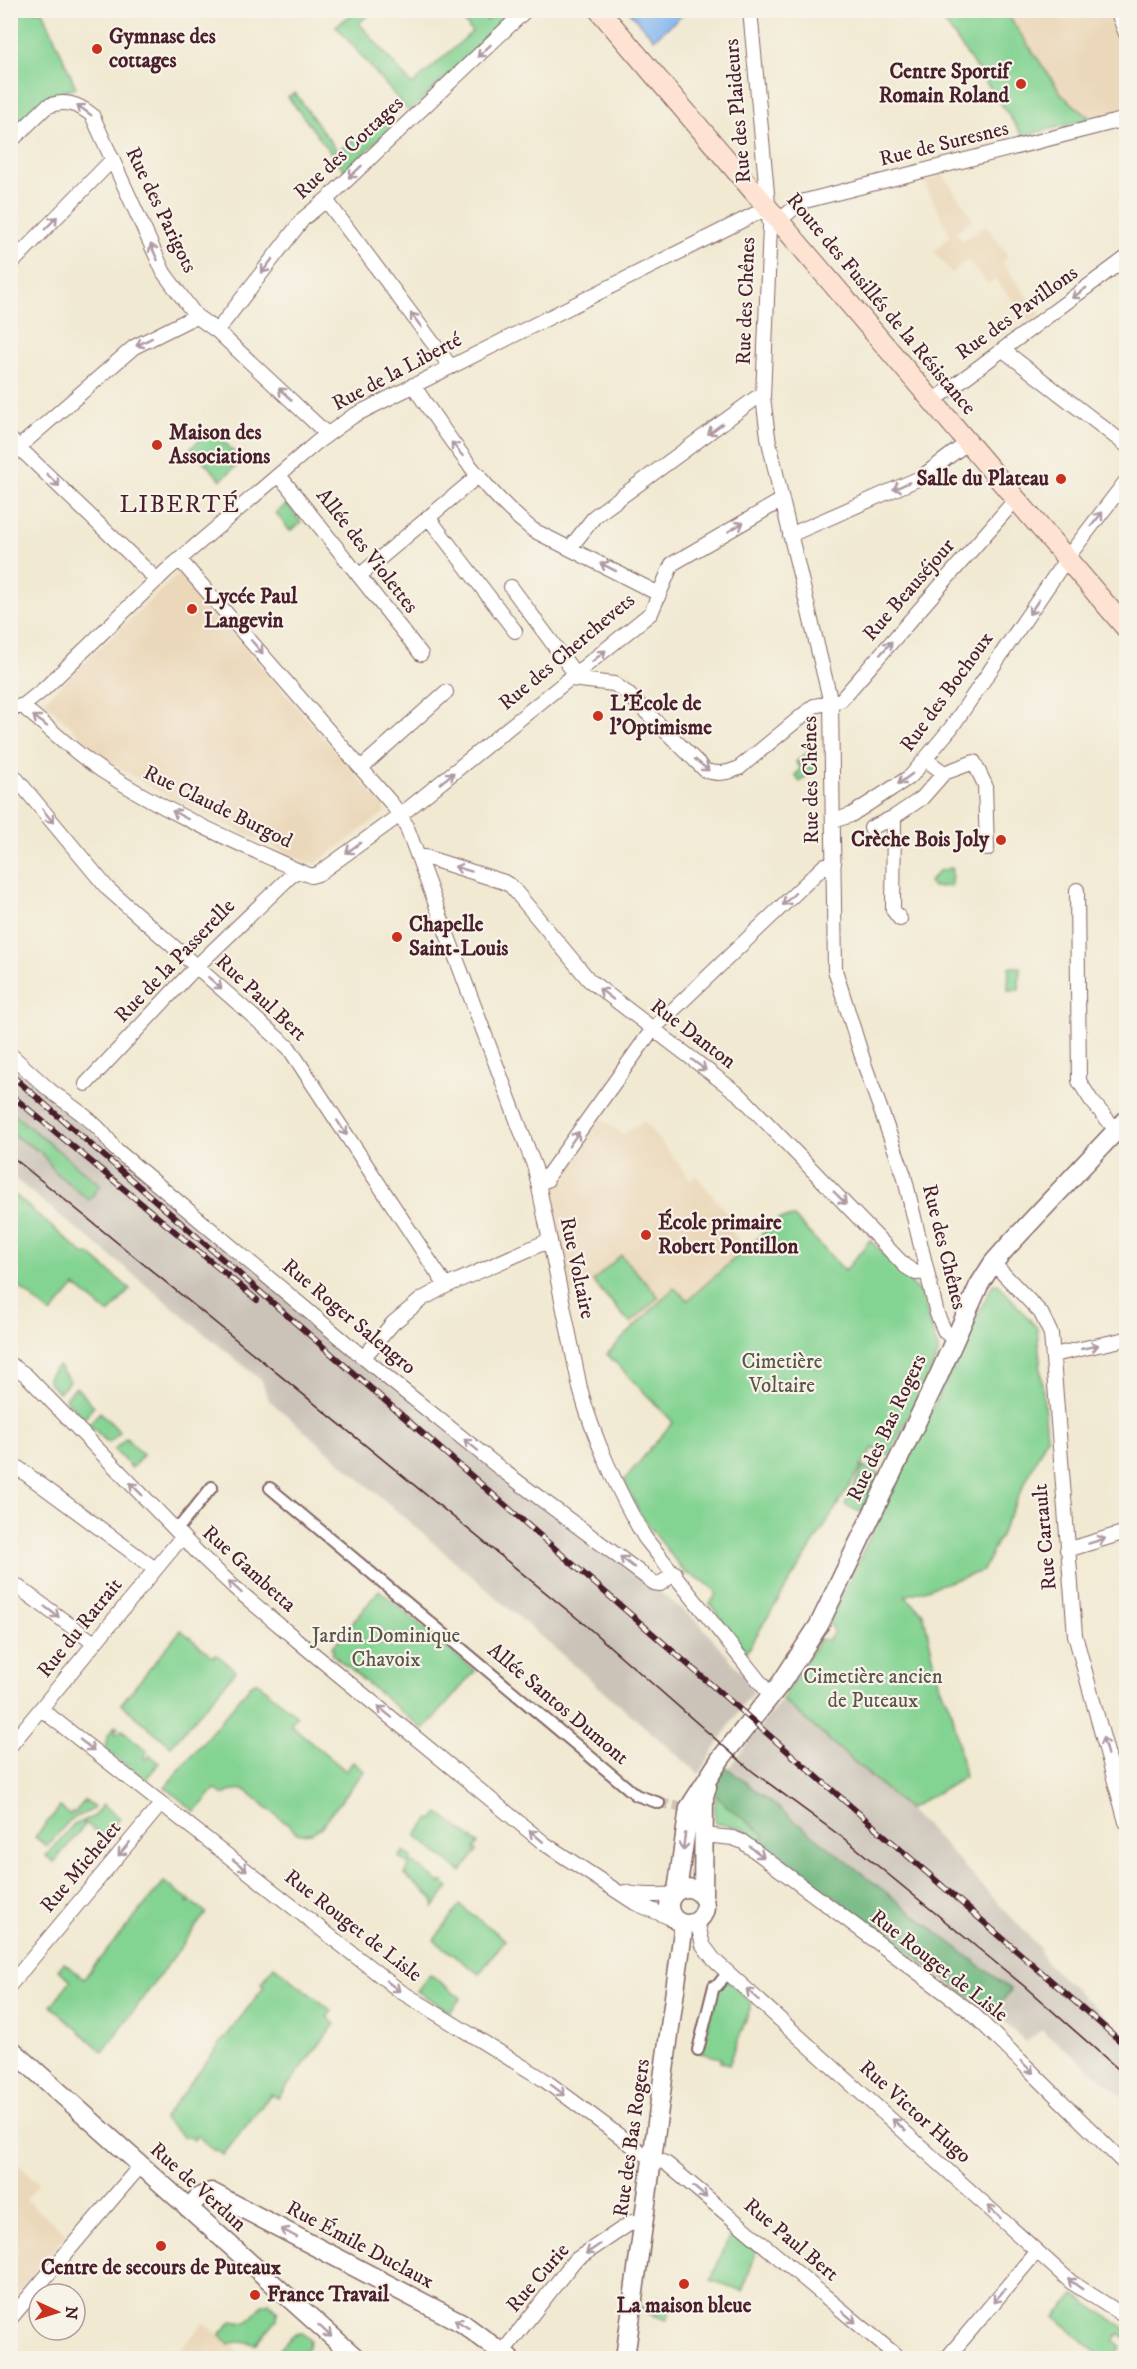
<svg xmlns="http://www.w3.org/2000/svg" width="1137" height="2369" viewBox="0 0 1137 2369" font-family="'IM FELL DW Pica',serif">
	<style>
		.built { fill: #ebd8ba }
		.industrial { fill: #cbc3b8 }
		.green { fill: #83d392; stroke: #66795e; stroke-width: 1.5 }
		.forest { fill: #6ab57c; stroke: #5a6a54; stroke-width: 1.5 }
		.water { fill: #81b6ef; stroke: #666a8d; stroke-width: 1.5 }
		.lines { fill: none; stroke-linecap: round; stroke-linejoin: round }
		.pedestrian-tunnel { stroke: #d0c1b1; stroke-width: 10; stroke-dasharray: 10 5; stroke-linecap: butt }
		.pedestrian-casing { stroke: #846665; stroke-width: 14 }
		.minor-casing { stroke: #846665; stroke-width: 16 }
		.tertiary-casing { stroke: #846665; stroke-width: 21 }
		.secondary-casing { stroke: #846665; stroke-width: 22 }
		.pedestrian { stroke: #fff; stroke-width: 10 }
		.minor { stroke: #fff; stroke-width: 14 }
		.tertiary { stroke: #fff; stroke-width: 18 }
		.secondary { stroke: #fee3d2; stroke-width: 20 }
		.tram { stroke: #4a1f2b; stroke-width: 1.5 }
		.rail-casing { stroke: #4a1f2b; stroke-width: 6 }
		.rail { stroke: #f7f3e8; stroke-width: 4; stroke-dasharray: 11; stroke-linecap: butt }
		.oneway { stroke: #ae9aa0 }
		.poi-dot { fill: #c8321e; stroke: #f7f3e8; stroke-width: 2 }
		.labels { text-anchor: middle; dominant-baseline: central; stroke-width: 4.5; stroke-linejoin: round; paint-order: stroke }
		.poi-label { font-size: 21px; font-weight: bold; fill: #4a1f2b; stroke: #f7f3e8; text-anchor: start }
		.street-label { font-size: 21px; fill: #4a1f2b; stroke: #f7f3e8 }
		.park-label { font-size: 21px; fill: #5b554a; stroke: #f7f3e8 }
		.quarter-label { font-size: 24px; letter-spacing: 1.5px; fill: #4a1f2b; stroke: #f7f3e8 }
	</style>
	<rect width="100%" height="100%" fill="#f7f3e8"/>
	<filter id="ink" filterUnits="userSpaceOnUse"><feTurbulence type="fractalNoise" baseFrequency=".0167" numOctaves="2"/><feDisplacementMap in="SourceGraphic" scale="12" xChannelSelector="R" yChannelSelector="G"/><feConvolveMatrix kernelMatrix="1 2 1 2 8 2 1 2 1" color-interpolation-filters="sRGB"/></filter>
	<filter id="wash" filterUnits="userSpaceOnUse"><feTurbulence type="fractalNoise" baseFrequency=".008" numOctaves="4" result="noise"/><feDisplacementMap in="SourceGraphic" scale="24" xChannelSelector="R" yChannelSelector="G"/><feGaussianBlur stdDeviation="1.35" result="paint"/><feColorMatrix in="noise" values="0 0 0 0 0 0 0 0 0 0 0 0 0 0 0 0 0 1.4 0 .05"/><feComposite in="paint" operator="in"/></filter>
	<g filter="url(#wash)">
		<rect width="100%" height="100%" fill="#f1e9d2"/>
		<path class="built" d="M1005 11H1108L1126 57V110L1091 119 1063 96Z
			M943 175 973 219 955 232 963 241 986 225 1008 256 1002 262 1041 315 1031 322 995 279 988 284 967 260 952 273 934 252 950 235 924 181Z
			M177 575H182L384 807V813L317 863H308L180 804 102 757 44 701Z
			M599 1118 623 1134 644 1121 691 1180 696 1175 729 1216 724 1222 746 1248 687 1300 674 1289 633 1328 591 1283 569 1296 549 1195 550 1189Z
			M11 2159 39 2183 26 2200 67 2234 11 2301Z
			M205 2322 212 2329 246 2358H172Z"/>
		<path class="industrial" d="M10 1061 139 1172 451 1432 697 1621 748 1680 753 1693 744 1703 699 1774 268 1399 262 1381 111 1256 11 1176Z
			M782 1699 928 1828 1038 1946 1046 1963 1126 2035V2099L1042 2030 1026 2042 999 2017 853 1909 726 1771Z"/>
		<path class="green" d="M11 11H43L76 88 45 98 11 135Z
			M357 11H373L359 23 412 85 472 32 459 14 463 11H478L487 21 499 11H516L409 112 336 26Z
			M929 11H1005L1063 96 1091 119 1023 136 948 27Z
			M295 93 337 151 387 116 395 124 345 171 288 97Z
			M212 429 242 461 221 480 191 448Z
			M287 504 301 523 290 531 276 513Z
			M810 751 816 759 815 769 800 782 795 775 801 769 796 762Z
			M952 868 951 886 933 887 929 882 939 871Z
			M1009 967H1020L1019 990H1008Z
			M11 1112 100 1185 89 1200 56 1173 41 1152 11 1134Z
			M10 1191 86 1256 89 1254 130 1289 109 1314 75 1286 51 1314 11 1280Z
			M794 1217 845 1271 870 1240 922 1295 938 1349V1355L889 1456 873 1448 746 1652 710 1604 717 1593C709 1583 698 1577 685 1573L640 1514 624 1480 673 1422 607 1354 674 1288 688 1300 779 1219Z
			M621 1255 659 1297 630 1323 593 1281Z
			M993 1284H998L1037 1328 1047 1437 983 1571 905 1596 923 1613 940 1687 952 1711 965 1777 908 1809 782 1699 820 1639 827 1640 833 1634V1628L828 1623Z
			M58 1366 70 1381 59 1393C46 1380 43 1379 58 1366Z
			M76 1387 94 1406 84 1418 65 1399Z
			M100 1412 120 1432 108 1443 89 1424Z
			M126 1438 143 1455 132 1468 114 1450Z
			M863 1467 879 1474 862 1513 845 1505Z
			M379 1590 475 1671 424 1730 332 1654 334 1651 332 1648Z
			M181 1630 213 1657 216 1654 236 1671 171 1746 121 1704Z
			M257 1682 297 1716 290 1724 346 1771 353 1762 364 1771 321 1827 312 1833 299 1834 247 1791C237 1788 232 1790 223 1795L215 1789 195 1812 165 1787 253 1683Z
			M115 1726 118 1728 114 1730 116 1734 122 1730 147 1751 144 1758 148 1759 150 1755 159 1763 145 1780 105 1749 107 1737Z
			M716 1795 728 1807 765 1835 760 1842 743 1829 716 1823 714 1813Z
			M85 1800 94 1807 92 1810 70 1820 47 1846 35 1837 60 1807 70 1815 72 1812 75 1813Z
			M103 1805 120 1818 104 1838 83 1821 93 1817Z
			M439 1813 478 1843 474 1849 477 1851 461 1872 416 1836 430 1819 433 1820Z
			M82 1822 85 1825 54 1862 46 1856 74 1824Z
			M404 1851 411 1857 410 1860 440 1883 442 1881 449 1887 433 1908 434 1905 433 1899 404 1874 410 1865 399 1857Z
			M164 1882 189 1900 187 1903 188 1904 191 1902 206 1913 103 2052 51 2006 71 1980 58 1970 64 1963 84 1978Z
			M460 1905 505 1940 479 1974 434 1940Z
			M274 1966 332 2011 327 2017 335 2024 278 2098 271 2094 223 2155 215 2149 214 2151 197 2135 194 2140 189 2137H184L163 2119 264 1987 261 1984Z
			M430 1974 461 1998 450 2012 417 1991Z
			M726 1979 752 2003 729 2065 720 2062 721 2058 700 2053 716 1991Z
			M732 2230 756 2251 743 2291 711 2280Z
			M1075 2295 1126 2329V2339L1120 2333 1114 2340 1121 2347 1111 2358H1103L1055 2317Z
			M269 2303 277 2311V2319L256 2344 242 2341 229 2344 220 2335 232 2321 246 2323 263 2305Z
			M642 2306 671 2310 667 2320 642 2311Z
			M302 2333 310 2340 309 2347 299 2358H272L294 2334Z"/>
		<path class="forest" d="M726 1767 1011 1990 992 2014 760 1842 765 1835 728 1807 712 1792Z"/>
		<path class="water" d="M629 11H687L654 39Z"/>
	</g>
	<g filter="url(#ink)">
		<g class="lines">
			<path class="pedestrian-tunnel" d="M659 1803 682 1807"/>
			<g class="pedestrian-casing">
				<path id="pedestrian" d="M270 1488 636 1795 659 1803
					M176 1531 212 1487
					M698 2050 714 1986H717L728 1972"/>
			</g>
			<g class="minor-casing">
				<path id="minor" d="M750 10 770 226 763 397 768 437 782 500 831 703 835 970 865 1066 904 1175 937 1314 945 1332 954 1339
					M1117 10 1126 34
					M10 142 46 107C64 99 78 104 92 115L164 273 196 316 217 331 327 434
					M326 200 451 367
					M779 221 801 202 1126 119
					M10 265 113 159
					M217 331 303 219 326 200 526 10
					M1003 350 1126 445
					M413 385C448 437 484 492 533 530L659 594
					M932 402 1126 258
					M10 439 157 580
					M19 447 134 347 196 316
					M279 475 421 654
					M428 517 515 631
					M790 535 920 478 967 443
					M570 548 595 516 756 398 763 397
					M180 560 392 804 406 825 535 1168 580 1388C592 1435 620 1496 645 1538L771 1696
					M359 576 479 475
					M511 587 576 675
					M571 679 614 684 627 693 705 770C716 775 728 773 739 768L814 706 841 700 1016 499
					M24 705 28 711C53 731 77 755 104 772 164 811 231 840 297 870L311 876 318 874 408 809 651 613 672 564 782 500
					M10 709 24 705 44 689 166 571 316 443 353 416 767 208
					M925 759 944 773 974 762 985 785 987 849
					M361 768 446 692
					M10 771 108 889 289 1048 446 1286
					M894 817 893 910 900 919
					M833 821 851 815 911 776 951 728 1067 558 1126 481
					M871 828 894 817 922 798 944 773
					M419 859 425 857 504 882 511 886 589 980 741 1096 905 1266 916 1273 926 1272
					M1077 890 1079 1081 1091 1100 1116 1130
					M10 1054C24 1067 38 1080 52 1092 75 1109 99 1123 114 1148L389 1379 506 1473 654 1583 660 1584 675 1573
					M86 1084 196 967 297 870
					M539 1183 547 1180 548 1175 652 1030 825 865 834 863
					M993 1263 1041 1313 1051 1334 1075 1635 1126 1822
					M1053 1355 1126 1339
					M364 1357 393 1323 422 1299 446 1286 550 1240
					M10 1364 26 1375 199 1554 235 1588 310 1651 545 1844 635 1903 673 1919
					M10 1462 155 1569
					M1067 1550 1126 1532
					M10 1581 94 1643
					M41 1709 400 1991 543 2079 641 2152 667 2164 899 2358
					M10 1746 182 1537
					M703 1835 733 1838 743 1842 971 2012 1126 2165
					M625 1892C640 1897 656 1894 672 1895
					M697 1921 703 1945 715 1961 1071 2282 1126 2317
					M10 1985 161 1804
					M10 2319 141 2165
					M502 2353 574 2261 632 2222 643 2223
					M947 2358 1037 2251"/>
			</g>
			<g class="tertiary-casing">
				<path id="tertiary" d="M669 1906a18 18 0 1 1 36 0a18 18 0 1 1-36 0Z
					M677 1891 689 1808 721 1758 781 1683 819 1625 939 1375 979 1285 993 1263 1008 1246 1126 1120
					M703 1898 704 1796 707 1787
					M10 2048 356 2358
					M188 2208 199 2197 211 2192 462 2323 509 2358
					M625 2358 684 1924"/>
			</g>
			<g class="secondary-casing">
				<path id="secondary" d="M599 10 1126 628"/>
			</g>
			<use href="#pedestrian" class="pedestrian"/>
			<use href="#minor" class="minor"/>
			<use href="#tertiary" class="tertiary"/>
			<use href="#secondary" class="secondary"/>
			<path class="tram" d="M10 1155 583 1623 752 1771 850 1843 1024 1986 1126 2076"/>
			<g class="rail-casing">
				<path id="rail" d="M10 1074 1126 2046
					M10 1094 257 1300"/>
			</g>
			<use href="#rail" class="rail"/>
		</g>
		<defs><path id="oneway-shaft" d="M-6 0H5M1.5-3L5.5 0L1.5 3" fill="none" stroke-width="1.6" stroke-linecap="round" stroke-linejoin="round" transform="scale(1.5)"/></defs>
		<g class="oneway">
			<use href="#oneway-shaft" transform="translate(484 51) rotate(137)"/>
			<use href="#oneway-shaft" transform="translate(84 110) rotate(-144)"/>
			<use href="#oneway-shaft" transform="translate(355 172) rotate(137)"/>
			<use href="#oneway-shaft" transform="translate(51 223) rotate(-46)"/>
			<use href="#oneway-shaft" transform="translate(154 252) rotate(-114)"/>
			<use href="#oneway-shaft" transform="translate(267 266) rotate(127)"/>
			<use href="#oneway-shaft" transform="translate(1079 293) rotate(144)"/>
			<use href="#oneway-shaft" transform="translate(416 320) rotate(-127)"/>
			<use href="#oneway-shaft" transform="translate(144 342) rotate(153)"/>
			<use href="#oneway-shaft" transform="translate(285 394) rotate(-137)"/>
			<use href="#oneway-shaft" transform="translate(715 429) rotate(144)"/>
			<use href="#oneway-shaft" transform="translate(457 449) rotate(-129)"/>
			<use href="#oneway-shaft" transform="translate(53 480) rotate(44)"/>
			<use href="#oneway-shaft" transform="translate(901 486) rotate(156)"/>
			<use href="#oneway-shaft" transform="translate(1097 519) rotate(-52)"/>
			<use href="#oneway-shaft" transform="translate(736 527) rotate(-30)"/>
			<use href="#oneway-shaft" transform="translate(608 567) rotate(-153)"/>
			<use href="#oneway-shaft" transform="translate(1034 607) rotate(124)"/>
			<use href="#oneway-shaft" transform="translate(257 647) rotate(49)"/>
			<use href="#oneway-shaft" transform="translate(886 648) rotate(-49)"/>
			<use href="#oneway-shaft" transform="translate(599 656) rotate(-40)"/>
			<use href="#oneway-shaft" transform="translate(40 721) rotate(-142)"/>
			<use href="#oneway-shaft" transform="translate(702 765) rotate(39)"/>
			<use href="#oneway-shaft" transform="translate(447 778) rotate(-39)"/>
			<use href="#oneway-shaft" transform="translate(905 779) rotate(144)"/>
			<use href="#oneway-shaft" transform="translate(180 815) rotate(-152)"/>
			<use href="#oneway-shaft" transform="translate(48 816) rotate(51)"/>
			<use href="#oneway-shaft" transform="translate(353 848) rotate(144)"/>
			<use href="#oneway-shaft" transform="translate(463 869) rotate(-163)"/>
			<use href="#oneway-shaft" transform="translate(789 899) rotate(136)"/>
			<use href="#oneway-shaft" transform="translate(215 983) rotate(41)"/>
			<use href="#oneway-shaft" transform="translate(606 994) rotate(-142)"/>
			<use href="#oneway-shaft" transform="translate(699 1065) rotate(37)"/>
			<use href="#oneway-shaft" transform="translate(342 1128) rotate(57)"/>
			<use href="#oneway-shaft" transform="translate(574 1139) rotate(-55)"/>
			<use href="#oneway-shaft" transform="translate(840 1198) rotate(46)"/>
			<use href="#oneway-shaft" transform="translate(1090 1347) rotate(-13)"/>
			<use href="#oneway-shaft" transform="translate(471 1445) rotate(-141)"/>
			<use href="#oneway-shaft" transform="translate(136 1489) rotate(-135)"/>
			<use href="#oneway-shaft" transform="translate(1097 1541) rotate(-17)"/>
			<use href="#oneway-shaft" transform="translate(627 1562) rotate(-142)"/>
			<use href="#oneway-shaft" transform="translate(235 1587) rotate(-138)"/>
			<use href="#oneway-shaft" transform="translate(52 1612) rotate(37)"/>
			<use href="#oneway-shaft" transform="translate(385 1712) rotate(-141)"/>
			<use href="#oneway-shaft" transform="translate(87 1745) rotate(38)"/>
			<use href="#oneway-shaft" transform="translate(1105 1746) rotate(-105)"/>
			<use href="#oneway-shaft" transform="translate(536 1836) rotate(-140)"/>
			<use href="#oneway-shaft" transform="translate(684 1842) rotate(98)"/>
			<use href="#oneway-shaft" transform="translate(124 1849) rotate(130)"/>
			<use href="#oneway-shaft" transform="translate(757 1852) rotate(37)"/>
			<use href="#oneway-shaft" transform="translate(240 1865) rotate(38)"/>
			<use href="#oneway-shaft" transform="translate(393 1986) rotate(38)"/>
			<use href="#oneway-shaft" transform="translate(753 1995) rotate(-138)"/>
			<use href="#oneway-shaft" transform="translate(1027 2067) rotate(44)"/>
			<use href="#oneway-shaft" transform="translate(558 2090) rotate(37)"/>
			<use href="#oneway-shaft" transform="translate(899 2125) rotate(-138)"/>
			<use href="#oneway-shaft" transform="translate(700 2192) rotate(40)"/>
			<use href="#oneway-shaft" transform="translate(994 2212) rotate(-138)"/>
			<use href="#oneway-shaft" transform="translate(289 2233) rotate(-152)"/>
			<use href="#oneway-shaft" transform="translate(593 2249) rotate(146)"/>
			<use href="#oneway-shaft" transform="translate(1075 2284) rotate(-145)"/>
			<use href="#oneway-shaft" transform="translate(999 2296) rotate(130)"/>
			<use href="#oneway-shaft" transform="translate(849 2317) rotate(40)"/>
			<use href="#oneway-shaft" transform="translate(462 2324) rotate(-148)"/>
			<use href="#oneway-shaft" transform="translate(325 2331) rotate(42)"/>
		</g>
	</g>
	<g class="poi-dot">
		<circle cx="97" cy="49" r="6"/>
		<circle cx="1021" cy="84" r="6"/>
		<circle cx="157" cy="445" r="6"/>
		<circle cx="1061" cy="479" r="6"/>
		<circle cx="192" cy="609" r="6"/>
		<circle cx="598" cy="716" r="6"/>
		<circle cx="1001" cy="840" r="6"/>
		<circle cx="397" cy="937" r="6"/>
		<circle cx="646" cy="1235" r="6"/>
		<circle cx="161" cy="2246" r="6"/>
		<circle cx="684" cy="2284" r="6"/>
		<circle cx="255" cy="2295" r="6"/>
	</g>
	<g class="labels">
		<g class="poi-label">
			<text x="109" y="37">Gymnase des<tspan x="109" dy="24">cottages</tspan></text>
			<text x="1009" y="72" text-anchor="end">Centre Sportif<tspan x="1009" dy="24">Romain Roland</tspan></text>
			<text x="169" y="433">Maison des<tspan x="169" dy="24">Associations</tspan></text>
			<text x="1049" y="479" text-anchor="end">Salle du Plateau</text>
			<text x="204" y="597">Lycée Paul<tspan x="204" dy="24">Langevin</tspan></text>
			<text x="610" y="704">L'École de<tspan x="610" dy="24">l'Optimisme</tspan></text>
			<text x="989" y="840" text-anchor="end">Crèche Bois Joly</text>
			<text x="409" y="925">Chapelle<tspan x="409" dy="24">Saint-Louis</tspan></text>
			<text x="658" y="1223">École primaire<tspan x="658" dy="24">Robert Pontillon</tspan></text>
			<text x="161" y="2268" text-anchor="middle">Centre de secours de Puteaux</text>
			<text x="267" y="2295">France Travail</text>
			<text x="684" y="2306" text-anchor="middle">La maison bleue</text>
		</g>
		<g class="street-label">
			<text transform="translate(738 111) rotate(-95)">Rue des Plaideurs</text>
			<text transform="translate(944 144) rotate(-14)">Rue de Suresnes</text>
			<text transform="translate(349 148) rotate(-43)">Rue des Cottages</text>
			<text transform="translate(161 210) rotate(64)">Rue des Parigots</text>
			<text transform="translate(746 301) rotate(-88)">Rue des Chênes</text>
			<text transform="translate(881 304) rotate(50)">Route des Fusillés de la Résistance</text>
			<text transform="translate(1017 313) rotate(-36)">Rue des Pavillons</text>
			<text transform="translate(397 372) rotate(-28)">Rue de la Liberté</text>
			<text transform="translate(367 551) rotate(52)">Allée des Violettes</text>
			<text transform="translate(909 590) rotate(-49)">Rue Beauséjour</text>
			<text transform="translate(567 652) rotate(-40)">Rue des Cherchevets</text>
			<text transform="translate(947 692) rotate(-54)">Rue des Bochoux</text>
			<text transform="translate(811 780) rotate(-91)">Rue des Chênes</text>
			<text transform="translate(218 807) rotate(26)">Rue Claude Burgod</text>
			<text transform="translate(175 961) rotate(-46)">Rue de la Passerelle</text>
			<text transform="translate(261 998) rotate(43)">Rue Paul Bert</text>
			<text transform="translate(693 1034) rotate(37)">Rue Danton</text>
			<text transform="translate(944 1247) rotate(76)">Rue des Chênes</text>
			<text transform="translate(577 1268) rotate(78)">Rue Voltaire</text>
			<text transform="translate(349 1317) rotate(40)">Rue Roger Salengro</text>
			<text transform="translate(887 1428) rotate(-65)">Rue des Bas Rogers</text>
			<text transform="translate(1045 1537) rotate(-95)">Rue Cartault</text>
			<text transform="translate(249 1569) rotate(42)">Rue Gambetta</text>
			<text transform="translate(80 1628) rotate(-51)">Rue du Ratrait</text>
			<text transform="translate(558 1704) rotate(40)">Allée Santos Dumont</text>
			<text transform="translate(81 1867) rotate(-50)">Rue Michelet</text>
			<text transform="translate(353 1926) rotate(38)">Rue Rouget de Lisle</text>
			<text transform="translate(939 1966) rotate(38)">Rue Rouget de Lisle</text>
			<text transform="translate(915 2112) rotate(42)">Rue Victor Hugo</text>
			<text transform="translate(632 2138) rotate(-82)">Rue des Bas Rogers</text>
			<text transform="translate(198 2187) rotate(42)">Rue de Verdun</text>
			<text transform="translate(791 2240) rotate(40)">Rue Paul Bert</text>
			<text transform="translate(360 2245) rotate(28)">Rue Émile Duclaux</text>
			<text transform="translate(538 2278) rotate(-49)">Rue Curie</text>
		</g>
		<g class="park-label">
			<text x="782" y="1362">Cimetière<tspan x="782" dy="24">Voltaire</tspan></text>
			<text x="386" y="1636">Jardin Dominique<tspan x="386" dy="24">Chavoix</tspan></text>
			<text x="873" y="1677">Cimetière ancien<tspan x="873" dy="24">de Puteaux</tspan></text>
		</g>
		<g class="quarter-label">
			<text x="180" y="505">LIBERTÉ</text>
		</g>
	</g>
	<rect width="1137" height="2369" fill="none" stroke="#f7f3e8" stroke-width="36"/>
	<g transform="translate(57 2312) rotate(94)"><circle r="28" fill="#f7f3e8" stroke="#b29e9c" stroke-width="1.5"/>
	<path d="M0-4.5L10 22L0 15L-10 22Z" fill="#c8321e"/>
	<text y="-9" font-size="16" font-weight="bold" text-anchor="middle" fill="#4a1f2b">N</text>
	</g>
</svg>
